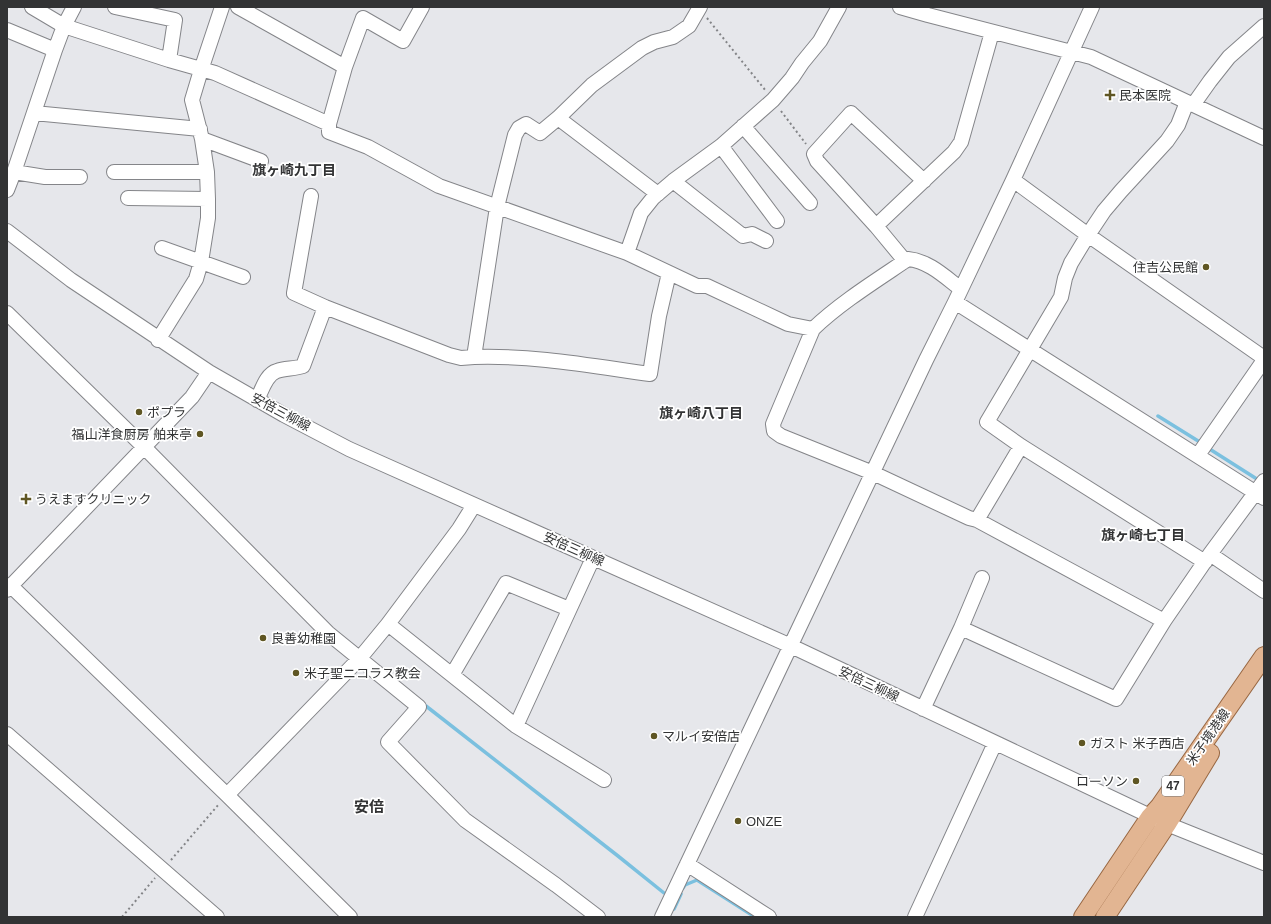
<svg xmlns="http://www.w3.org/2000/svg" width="1271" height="924" viewBox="0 0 1271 924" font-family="Helvetica,'Noto Sans JP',sans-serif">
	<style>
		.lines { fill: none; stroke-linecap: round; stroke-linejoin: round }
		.stream { stroke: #7bc0df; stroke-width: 3.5 }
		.minor-casing { stroke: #848589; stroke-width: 16 }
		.major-casing { stroke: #986742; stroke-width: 20 }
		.path { stroke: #838487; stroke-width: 2; stroke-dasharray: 2 3; stroke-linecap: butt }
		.minor { stroke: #fff; stroke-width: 14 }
		.major { stroke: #e2b592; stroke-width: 18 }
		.poi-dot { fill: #5f5623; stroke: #fff; stroke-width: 1.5 }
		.labels { text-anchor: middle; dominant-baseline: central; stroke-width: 3.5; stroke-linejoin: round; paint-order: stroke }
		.shield { fill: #fff; stroke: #707071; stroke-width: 1 }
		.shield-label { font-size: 12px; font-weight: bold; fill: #323334 }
		.poi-label { font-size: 13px; fill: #323334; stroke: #fff; text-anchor: start }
		.street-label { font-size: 13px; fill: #323334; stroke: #fff }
		.neighbourhood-label { font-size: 14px; font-weight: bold; fill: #323334; stroke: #fff }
		.quarter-label { font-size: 15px; font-weight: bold; fill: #323334; stroke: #fff }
	</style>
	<rect width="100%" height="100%" fill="#e6e7eb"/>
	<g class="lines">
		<path class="stream" d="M1158 416 1203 444
			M1208 448 1260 481
			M426 706 618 856 664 893
			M683 888 685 885 697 880 755 917
			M674 909 681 894"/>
		<g class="minor-casing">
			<path id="minor" d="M32 7 64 26 74 7
				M115 7 175 20 169 60
				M238 7 345 67
				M422 7 403 41 363 18 345 67 329 124V132L368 147 439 186 627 253
				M839 7 820 41 802 63 792 78 773 100 721 146 673 181 653 198 641 213 627 253 697 286H707L788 324 813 329C840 303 877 280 908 259 929 261 945 277 961 289
				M900 7 928 15 1091 57 1264 138
				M7 30 55 50
				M1187 102 1178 125 1167 141 1121 191 1104 211 1088 235 1071 263 1065 278 1061 297 987 422 1021 446 1205 562
				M1193 105 1210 81 1229 57 1264 26
				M34 113 200 129
				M558 118 658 194
				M743 126 810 203
				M202 139 261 161
				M721 146 777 221
				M14 172 45 177H80
				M114 172H207
				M1013 180 1088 235 1264 358
				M673 181 743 236 752 234 766 241
				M7 190 14 172 55 50 64 26 169 60 215 73 329 124
				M311 196 294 293 325 307
				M128 198 208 199
				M876 226 817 161 814 154 851 113 924 181
				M7 231 71 280 209 372 284 415 349 449 791 646 1167 824 1264 863
				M162 248 243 277
				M905 261 876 226 954 152 961 142 992 32
				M955 302 1264 498
				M7 313 144 447 328 633 419 707 388 742 465 820 556 885 598 917
				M813 329 773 424 774 431 781 436 873 473 969 518 977 520
				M158 340 196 279 201 262 208 218V199L207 172 202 139 192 100 201 70 222 7
				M474 357C533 355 592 366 650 374L659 316 669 273
				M257 400C262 390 266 374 277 371 285 368 294 369 303 366L325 307 449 355 461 358 474 357 497 207 515 135 519 128 526 124 540 133 558 118 592 85 642 48 654 42 673 37 689 26 700 7
				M1021 446 977 520 1164 621
				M1198 455 1264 360
				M1210 554 1264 591
				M7 585 11 586 227 795 350 917
				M7 590 192 397 209 372
				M388 624 459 529 474 505
				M961 628 982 578
				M452 675 506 583 569 609
				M923 709 961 628 1116 699 1164 621 1210 554 1264 481
				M516 726 593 558
				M7 734 217 917
				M227 795 360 658 388 624 516 726 604 780
				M687 864 769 917
				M662 917 926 360 955 302 1013 180 1092 7
				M915 917 995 743"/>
		</g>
		<g class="major-casing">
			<path id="major" d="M1083 917 1150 817 1160 806 1264 656
				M1105 917 1167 824 1210 753"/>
		</g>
		<path class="path" d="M707 18 766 91
			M781 111 806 144
			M171 860 219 804
			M122 917 155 878"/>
		<use href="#minor" class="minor"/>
		<use href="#major" class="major"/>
	</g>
	<g class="poi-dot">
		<path d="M1108 89h4v4h4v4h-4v4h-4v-4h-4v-4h4z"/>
		<circle cx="1206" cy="267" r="4"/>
		<circle cx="139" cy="412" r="4"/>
		<circle cx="200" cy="434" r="4"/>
		<path d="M24 493h4v4h4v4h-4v4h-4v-4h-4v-4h4z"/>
		<circle cx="263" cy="638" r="4"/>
		<circle cx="296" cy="673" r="4"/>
		<circle cx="654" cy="736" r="4"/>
		<circle cx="1082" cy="743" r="4"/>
		<circle cx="1136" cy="781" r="4"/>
		<circle cx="738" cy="821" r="4"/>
	</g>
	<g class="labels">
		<rect class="shield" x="1162" y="776" width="22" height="20" rx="3"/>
		<g class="shield-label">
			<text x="1173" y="786">47</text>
		</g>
		<g class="poi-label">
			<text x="1119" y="95">民本医院</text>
			<text x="1198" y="267" text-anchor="end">住吉公民館</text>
			<text x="147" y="412">ポプラ</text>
			<text x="192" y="434" text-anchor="end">福山洋食厨房 舶来亭</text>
			<text x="35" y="499">うえますクリニック</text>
			<text x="271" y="638">良善幼稚園</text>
			<text x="304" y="673">米子聖ニコラス教会</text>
			<text x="662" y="736">マルイ安倍店</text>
			<text x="1090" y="743">ガスト 米子西店</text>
			<text x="1128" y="781" text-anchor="end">ローソン</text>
			<text x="746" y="821">ONZE</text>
		</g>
		<g class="street-label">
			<text transform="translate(281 412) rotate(28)">安倍三柳線</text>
			<text transform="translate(574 549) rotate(24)">安倍三柳線</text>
			<text transform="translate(869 684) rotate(25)">安倍三柳線</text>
			<text transform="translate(1208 737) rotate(-55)">米子境港線</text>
		</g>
		<g class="neighbourhood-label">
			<text x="294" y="170">旗ヶ崎九丁目</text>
			<text x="701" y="413">旗ヶ崎八丁目</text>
			<text x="1143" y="535">旗ヶ崎七丁目</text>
		</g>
		<g class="quarter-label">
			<text x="369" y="806">安倍</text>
		</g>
	</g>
	<rect width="1271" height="924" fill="none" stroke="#323334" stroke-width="16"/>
</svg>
